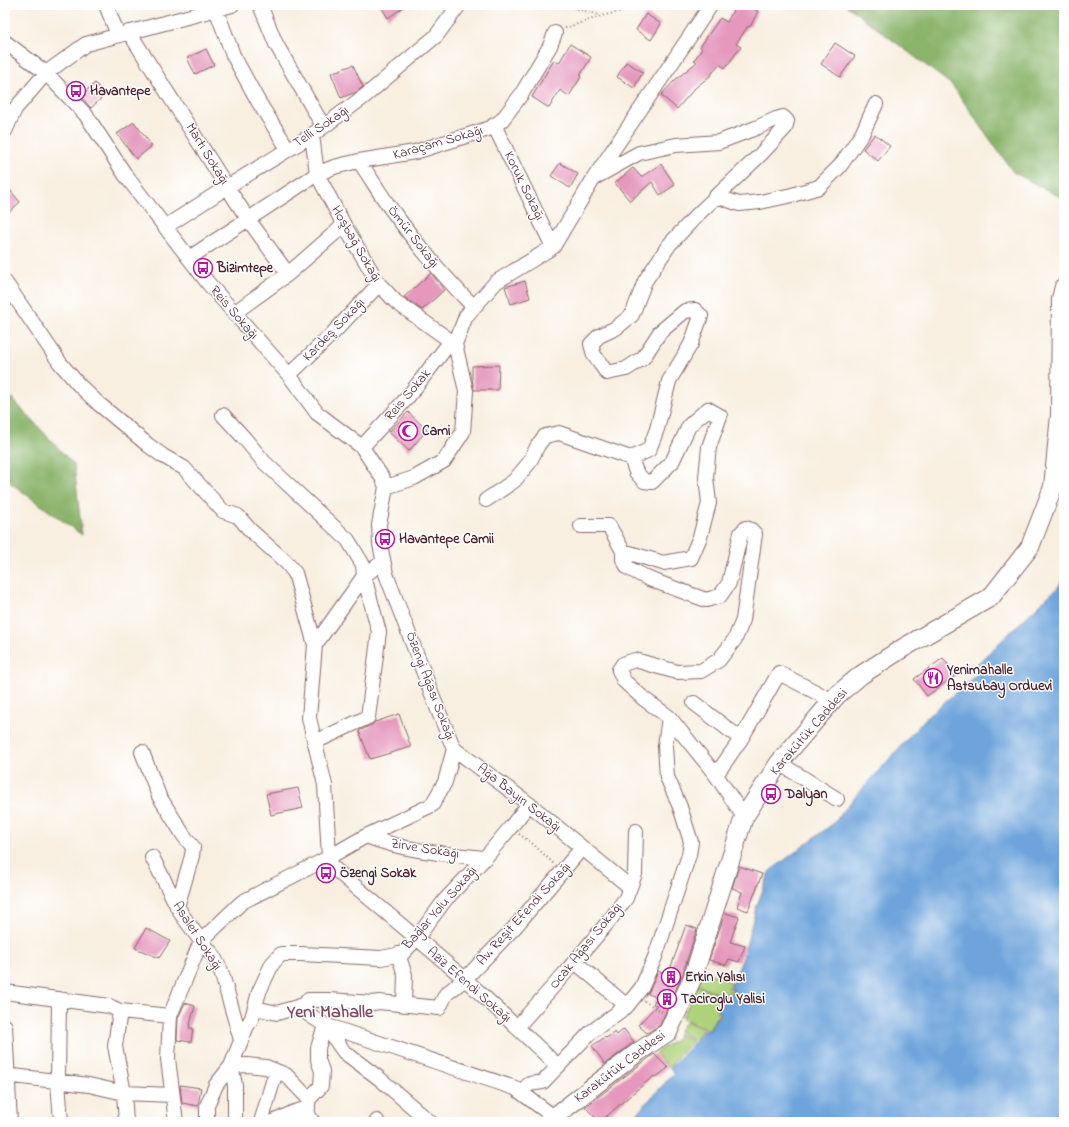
<svg xmlns="http://www.w3.org/2000/svg" width="1069" height="1127" viewBox="0 0 1069 1127" font-family="'Indie Flower',sans-serif">
	<style>
		.green { fill: #aed27b; stroke: #7c7853 }
		.forest { fill: #8ab46b; stroke: #6a6a4b }
		.water { fill: #6ea4db; stroke: #5c6283 }
		.building { fill: #e597bc }
		.lines { fill: none; stroke-linecap: round; stroke-linejoin: round }
		.minor-casing { stroke: #87686a; stroke-width: 16 }
		.major-casing { stroke: #87686a; stroke-width: 20 }
		.path { stroke: #87686a; stroke-width: 2; stroke-dasharray: 1 3; stroke-linecap: butt }
		.minor { stroke: #fff; stroke-width: 14 }
		.major { stroke: #fff; stroke-width: 18 }
		.labels { text-anchor: middle; dominant-baseline: central; stroke-width: 3; stroke-linejoin: round; paint-order: stroke }
		.poi-label { font-size: 14px; font-weight: bold; fill: #4a1f2b; stroke: #fff; text-anchor: start }
		.street-label { font-size: 14px; fill: #4a1f2b; stroke: #fff }
		.district-label { font-size: 18px; font-weight: bold; fill: #80495e; stroke: #fff }
	</style>
	<rect width="100%" height="100%" fill="#fff"/>
	<filter id="ink" filterUnits="userSpaceOnUse"><feTurbulence type="fractalNoise" baseFrequency=".025" numOctaves="2"/><feDisplacementMap in="SourceGraphic" scale="8" xChannelSelector="R" yChannelSelector="G"/><feConvolveMatrix kernelMatrix="1 2 1 2 8 2 1 2 1" color-interpolation-filters="sRGB"/></filter>
	<filter id="wash" filterUnits="userSpaceOnUse"><feTurbulence type="fractalNoise" baseFrequency=".012" numOctaves="4" result="noise"/><feDisplacementMap in="SourceGraphic" scale="16" xChannelSelector="R" yChannelSelector="G"/><feGaussianBlur stdDeviation="0.9" result="paint"/><feColorMatrix in="noise" values="0 0 0 0 0 0 0 0 0 0 0 0 0 0 0 0 0 1.4 0 .05"/><feComposite in="paint" operator="in"/></filter>
	<g filter="url(#wash)">
		<rect width="100%" height="100%" fill="#f8efe0"/>
		<path class="green" d="M703 970 731 982 728 989 733 991 731 994 727 992 725 997 697 985Z
			M697 986 722 997 717 1012 720 1014 718 1017H716L709 1030 682 1018Z
			M686 1021 703 1029 694 1040 679 1031Z
			M678 1033 693 1041 678 1056 669 1068 655 1053 677 1039Z"/>
		<path class="forest" d="M846 5H1064V199L1013 172 952 85Z
			M5 391 74 465 82 535 5 479Z"/>
		<path class="water" d="M1064 577V1122H629L674 1073 670 1068 691 1046 704 1030H710L716 1018H719L721 1012 718 1011 727 994 730 996 733 993V989L730 988 743 958 756 908 770 871 834 823 849 804 927 717 981 671 974 667 1059 586Z"/>
		<g id="blocks">
			<path class="building" d="M380 5H407L388 18Z
				M736 5H746L758 11 750 27 748 26 736 44 741 47 725 68 719 64 710 76 695 88 677 109 661 95 676 79 697 62 694 60 702 49 700 47 720 18 727 22Z
				M646 14 661 24 651 40 636 30Z
				M835 43 855 56 840 77 821 64Z
				M570 44 591 57 580 76 581 77 569 96 560 90 549 108 532 97 554 60 559 63Z
				M206 49 214 65 195 74 187 58Z
				M626 62 643 72 634 88 617 77Z
				M353 65 363 87 356 92 341 98 331 73Z
				M95 83 105 95 91 108 80 96Z
				M134 122 152 146 136 159 117 134Z
				M875 134 890 146 878 161 863 149Z
				M560 163 578 174 570 188 551 176Z
				M661 164 675 185 660 195 652 182 630 201 615 183 633 168 641 177Z
				M5 184 20 202 5 216Z
				M431 273 444 290 422 310 404 297Z
				M525 281 530 298 511 304 505 287Z
				M499 365 498 390H474L472 378V366Z
				M408 412 427 430 409 451 389 432Z
				M943 658 956 675 927 696 914 679Z
				M399 714 411 747 370 759 359 731 372 725 375 722Z
				M298 788 303 808 271 815 266 794Z
				M739 866 762 874 748 911 737 907 742 892 732 888Z
				M725 913 739 917 730 942 745 946 739 962 729 959 726 965 709 960Z
				M686 925 697 929 683 973 660 1025 647 1033 638 1025 657 1005 653 1004 657 997 648 994 658 971 668 975Z
				M146 928 170 941 159 958 135 948Z
				M185 1003 195 1006 189 1028H193L191 1042 177 1040 178 1018Z
				M624 1029 634 1042 605 1064 592 1046 605 1037 606 1038 615 1032 617 1035Z
				M654 1054 668 1068 656 1077 654 1076 633 1093 600 1122 585 1107Z
				M180 1085 201 1088 198 1106 182 1103Z"/>
		</g>
	</g>
	<g filter="url(#ink)">
		<use href="#blocks" fill-opacity="0" stroke="#87686a" stroke-width="1"/>
		<g class="lines">
			<g class="minor-casing">
				<path id="minor" d="M106 5 118 35
					M260 5 276 44 323 126
					M216 9 233 55 258 101 288 149
					M129 32 227 187 248 219 288 274
					M5 42 46 73 86 115 126 176 208 283 289 375 317 413 362 447 383 479 386 487 379 525 380 544 386 574 438 710 454 749 445 782 432 805 366 836 324 860 242 902 201 941 170 1016 168 1059 176 1122
					M494 125 553 247
					M5 131 15 109 46 73 86 44 232 5
					M312 135 317 174 344 225 379 284 396 302 455 344
					M359 161C371 178 381 196 394 213 418 246 445 278 474 307
					M716 196 739 204 760 202 792 195 819 187 840 166 862 134 876 104
					M165 227 227 187 312 135 365 96 436 36 459 5
					M189 258 317 174 334 167 359 161 415 152 491 128 502 120 521 95 550 46 555 33
					M5 282 60 363 79 385 99 404 148 445 163 456 184 468 223 511 238 516 250 530 286 562 295 573 315 645 309 718 325 785 329 857
					M234 313 288 274 344 225
					M289 375 333 333 379 284
					M223 415 245 439 264 462 348 540 363 565 364 576 315 645
					M362 447 407 398 451 341
					M386 487 414 478 444 461 463 432 466 391 455 344 466 316 496 282 553 247 594 178 711 5
					M486 500 514 481 529 463 538 445 545 436 559 433 631 458 649 450 657 429 669 381 691 344 701 316 695 310 685 311 660 332 643 358 626 369 607 373 594 355 591 344 599 336 616 328 632 315 645 281 669 245 697 215 761 154 785 128 787 121 783 117 776 119 756 128 719 142 676 145 639 153 594 178
					M581 526H609L623 551V559L628 568 649 579 706 600 720 596 729 583 741 533 746 528 751 530 755 534 743 620 735 639 719 660 701 671 677 672 635 660 623 664 619 670 624 681 644 699 669 717 716 775 744 817
					M623 551 663 563 691 558 700 537 709 503 706 477 709 447 720 416 708 409 694 421 689 426 672 462 652 482 644 481 636 472 631 458
					M694 703 741 739
					M315 742 368 717 379 632 364 576 373 569 383 562
					M454 749 529 804 630 887
					M142 752 159 796 184 836 193 847 192 856 177 907
					M779 763 837 799
					M716 775 741 739 779 673 833 701
					M366 836C404 851 444 854 485 858
					M152 857 182 915 201 941 213 955 221 971 241 1040
					M324 860 465 979 558 1066
					M398 954 405 975 404 1005
					M575 962 627 1006
					M5 992 109 1006 120 1011 170 1016
					M59 999 58 1081 61 1122
					M255 1008 277 1013 304 1005
					M120 1011 115 1046 124 1093 126 1122
					M325 1025 344 1052 380 1079 430 1122
					M5 1026 10 1122
					M517 1027 566 972 609 921 626 898 635 874 636 831
					M5 1075 89 1085 124 1093 172 1095
					M522 1093C530 1080 530 1085 543 1082L591 1032 627 1006 642 987 655 957 689 855 691 842 680 807 667 777 665 746 669 717
					M309 1099 321 1086 322 1071 318 1060V1048L325 1025
					M554 1117 515 1088 325 1025 308 1014 304 1005 308 1000H329L373 1003 379 1002 439 1008 446 994 465 979 514 928 582 848
					M207 1122V1106L216 1085 231 1066 247 1065 266 1067 286 1075 309 1099C307 1109 306 1114 313 1122
					M235 1122V1085L231 1066 246 1028 252 1018 259 992 272 964 281 954H301L381 958 402 954 416 939 445 900 485 858 510 828 529 804
					M261 1122 276 1071
					M273 1122 292 1113 308 1108
					M377 1122V1121"/>
			</g>
			<g class="major-casing">
				<path id="major" d="M551 1122 554 1117 638 1052 668 1032 693 977 744 817 779 763 837 695 861 675 903 648 991 597 1030 547 1053 487 1060 415 1061 299 1064 287"/>
			</g>
			<path class="path" d="M562 5 600 15
				M565 28 601 16 626 10 633 5
				M519 834 533 844 554 864
				M644 1001 663 1012"/>
			<use href="#minor" class="minor"/>
			<use href="#major" class="major"/>
		</g>
	</g>
	<defs>
		<g id="bus-ring" transform="scale(1)"><circle r="9.5" fill="#fff" stroke="#b5179e" stroke-width="1.5"/><path d="M-5-6H5V4H4V6H2V4H-2V6H-4V4H-5ZM-3.5-4V0h7V-4ZM-3.5 1.2v1.5H-2V1.2ZM2 1.2v1.5H3.5V1.2Z" fill="#b5179e"/></g>
		<g id="mosque-ring" transform="scale(1)"><circle r="9.5" fill="#fff" stroke="#b5179e" stroke-width="1.5"/><path d="M3.5-4.9A6 6 0 1 0 3.5 4.9A5 5 0 1 1 3.5-4.9Z" fill="#b5179e"/></g>
		<g id="restaurant-ring" transform="scale(1)"><circle r="9.5" fill="#fff" stroke="#b5179e" stroke-width="1.5"/><path d="M-5-6h1v4h1v-4h1v4h1v-4h1v5L-1.5 .5V6h-2V.5L-5-1ZM5-6V6H3V1.5H1.5Q1.5-4 5-6Z" fill="#b5179e"/></g>
		<g id="building-ring" transform="scale(1)"><circle r="9.5" fill="#fff" stroke="#b5179e" stroke-width="1.5"/><path d="M-4-6H4V6H1V3H-1V6H-4ZM-2.5-4.3h1.7v1.8h-1.7ZM.8-4.3h1.7v1.8H.8ZM-2.5-1h1.7V.8h-1.7ZM.8-1h1.7V.8H.8Z" fill="#b5179e"/></g>
	</defs>
	<g fill-rule="evenodd">
		<use href="#bus-ring" x="76" y="91"/>
		<use href="#bus-ring" x="203" y="268"/>
		<use href="#mosque-ring" x="408" y="431"/>
		<use href="#bus-ring" x="385" y="539"/>
		<use href="#restaurant-ring" x="933" y="678"/>
		<use href="#bus-ring" x="771" y="794"/>
		<use href="#bus-ring" x="326" y="873"/>
		<use href="#building-ring" x="671" y="977"/>
		<use href="#building-ring" x="667" y="999"/>
	</g>
	<g class="labels">
		<g class="poi-label">
			<text x="90" y="91">Havantepe</text>
			<text x="217" y="268">Bizimtepe</text>
			<text x="422" y="431">Cami</text>
			<text x="399" y="539">Havantepe Camii</text>
			<text x="947" y="670">Yenimahalle<tspan x="947" dy="16">Astsubay Orduevi</tspan></text>
			<text x="785" y="794">Dalyan</text>
			<text x="340" y="873">Özengi Sokak</text>
			<text x="685" y="977">Erkin Yalısı</text>
			<text x="681" y="999">Taciroglu Yalisi</text>
		</g>
		<g class="street-label">
			<text transform="translate(321 127) rotate(-34)">Telli Sokağı</text>
			<text transform="translate(438 143) rotate(-16)">Karaçam Sokağı</text>
			<text transform="translate(207 154) rotate(58)">Martı Sokağı</text>
			<text transform="translate(524 186) rotate(64)">Koruk Sokağı</text>
			<text transform="translate(413 237) rotate(52)">Ömür Sokağı</text>
			<text transform="translate(356 244) rotate(60)">Hoşbağ Sokağı</text>
			<text transform="translate(234 313) rotate(49)">Reis Sokağı</text>
			<text transform="translate(334 330) rotate(-46)">Kardeş Sokağı</text>
			<text transform="translate(408 395) rotate(-50)">Reis Sokak</text>
			<text transform="translate(430 686) rotate(69)">Özengi Ağası Sokağı</text>
			<text transform="translate(809 732) rotate(-49)">Karakütük Caddesi</text>
			<text transform="translate(519 798) rotate(38)">Ağa Bayırı Sokağı</text>
			<text transform="translate(425 849) rotate(9)">Zirve Sokağı</text>
			<text transform="translate(440 908) rotate(-49)">Bağlar Yolu Sokağı</text>
			<text transform="translate(524 914) rotate(-48)">Av. Reşit Efendi Sokağı</text>
			<text transform="translate(197 936) rotate(57)">Asalet Sokağı</text>
			<text transform="translate(586 946) rotate(-51)">Ocak Ağası Sokağı</text>
			<text transform="translate(469 985) rotate(41)">Aziz Efendi Sokağı</text>
			<text transform="translate(620 1067) rotate(-37)">Karakütük Caddesi</text>
		</g>
		<g class="district-label">
			<text x="330" y="1013">Yeni Mahalle</text>
		</g>
	</g>
	<rect width="1069" height="1127" fill="none" stroke="#fff" stroke-width="20"/>
</svg>
